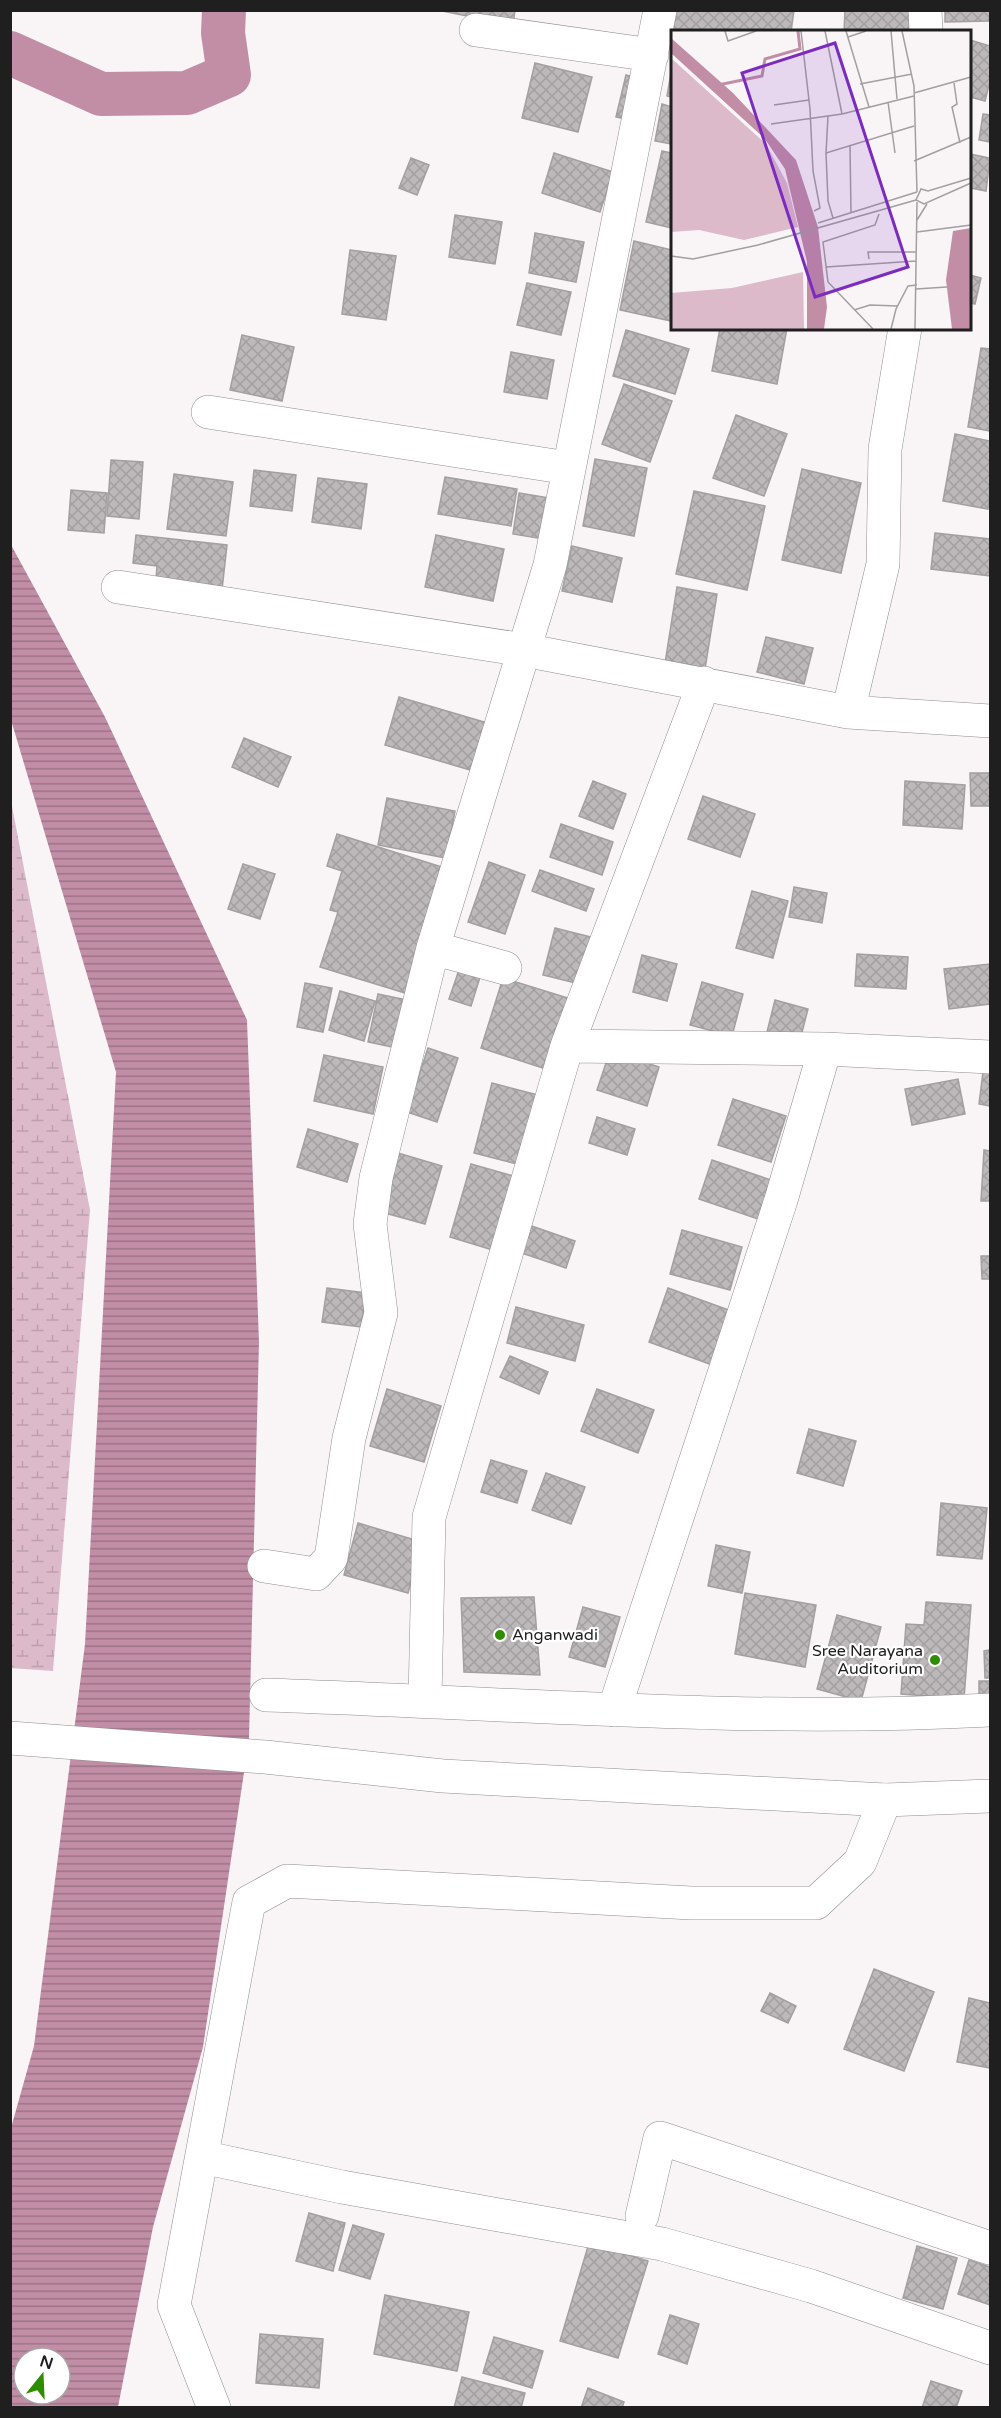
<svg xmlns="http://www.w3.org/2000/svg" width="1001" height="2418" viewBox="0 0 1001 2418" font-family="'Varela Round',sans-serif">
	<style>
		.wetland { fill: url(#wetland-marsh) }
		.water { fill: url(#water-rules); fill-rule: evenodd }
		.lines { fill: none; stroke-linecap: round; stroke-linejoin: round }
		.canal { stroke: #c18ea6; stroke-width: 44 }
		.building { fill: url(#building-cross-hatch); stroke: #a39fa1; stroke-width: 1.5 }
		.minor-casing { stroke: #908d8e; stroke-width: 34 }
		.major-casing { stroke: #908d8e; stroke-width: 34 }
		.minor { stroke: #fff; stroke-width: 33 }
		.major { stroke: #fff; stroke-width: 33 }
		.poi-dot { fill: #2e8d00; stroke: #fff; stroke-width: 2 }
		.labels { text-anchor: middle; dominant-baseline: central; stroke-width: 4.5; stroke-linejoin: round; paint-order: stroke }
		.poi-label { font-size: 16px; fill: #201f1f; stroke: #fff; text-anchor: start }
		.inset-river { fill: none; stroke: #c18ea6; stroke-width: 3 }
		.inset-road { fill: none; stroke: #a29fa1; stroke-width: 1.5 }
		.view { fill: #7b2cbf; fill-opacity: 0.15; stroke: #7b2cbf; stroke-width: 3 }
		.inset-edge { fill: none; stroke: #201f1f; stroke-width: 3 }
	</style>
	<defs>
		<pattern id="wetland-marsh" width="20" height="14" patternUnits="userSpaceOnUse" patternTransform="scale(1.5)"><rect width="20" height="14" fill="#ddbaca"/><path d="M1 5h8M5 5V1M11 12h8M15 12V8" fill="none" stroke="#bd9fad"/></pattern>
		<pattern id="water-rules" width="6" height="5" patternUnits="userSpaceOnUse" patternTransform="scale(1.5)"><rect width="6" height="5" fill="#c18ea6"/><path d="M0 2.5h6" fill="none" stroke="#9c7387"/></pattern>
		<pattern id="building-cross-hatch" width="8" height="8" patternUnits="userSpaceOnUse" patternTransform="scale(1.5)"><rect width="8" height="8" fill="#bdb9bb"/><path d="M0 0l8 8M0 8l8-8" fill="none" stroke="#a29fa0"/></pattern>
	</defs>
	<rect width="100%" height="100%" fill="#f9f5f7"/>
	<path class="wetland" d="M11 801 90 1210 53 1671 10 1668Z"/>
	<path class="water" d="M10 543 105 717 247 1020 259 1342 249 1739 203 2047 153 2227 118 2407H11V2128L34 2046 85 1644 116 1072 11 720ZM24 2358H60V2394H24Z"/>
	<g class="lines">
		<path class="canal" d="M10 53 101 94 187 93 229 75 223 33 224 10"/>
	</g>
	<path class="building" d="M437 10H515L513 25Z
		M672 10H794L791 32H672V35L669 34Z
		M845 10H913L912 32H844Z
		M945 10H990V21L945 22Z
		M970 40 990 46V81L985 101 970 97Z
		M535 63 592 77 578 132 522 118Z
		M672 67V97L667 96Z
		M626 75 646 80 635 121 616 117Z
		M662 104 672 107V144L655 141Z
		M983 114 990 115V142L979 140Z
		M662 151 672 153V228L646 222Z
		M554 153 613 172 600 212 542 193Z
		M970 154 990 158 986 191 970 188Z
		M411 158 429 165 417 195 399 188Z
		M455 215 502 222 495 264 449 257Z
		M535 233 584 242 576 282 529 273Z
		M634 241 672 250 671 321 620 310Z
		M350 250 396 256 386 320 342 314Z
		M970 275 981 278 975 304 970 303Z
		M527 283 571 292 561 335 517 325Z
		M720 328H787L777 384 712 371Z
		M626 330 689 349 675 394 613 376Z
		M242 335 294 347 282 401 230 390Z
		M981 348 990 349V431L968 427Z
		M511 352 554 360 547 399 504 392Z
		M624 384 672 401 650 462 602 444Z
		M736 415 787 434 764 496 713 478Z
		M955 434 990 441V492L988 509 943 501Z
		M595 459 647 468 634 536 583 526Z
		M111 460 143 462 139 519 107 516Z
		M802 469 861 483 841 573 782 560Z
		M254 470 296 475 292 511 250 506Z
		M174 474 233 482 226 536 167 529Z
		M445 477 517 489 511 526 438 514Z
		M318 478 367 484 361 529 312 522Z
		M71 490 107 493 104 533 68 530Z
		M694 491 765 506 747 590 676 574Z
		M519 493 556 499 549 540 513 534Z
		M935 533 990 539V576L931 569Z
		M136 535 227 545 221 599 155 592 157 566 133 563Z
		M436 535 504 549 493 601 425 587Z
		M572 546 622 558 612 602 562 591Z
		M677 587 717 594 705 669 665 663Z
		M766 637 813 648 804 684 757 672Z
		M399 697 491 724 477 772 385 745Z
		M244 738 291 757 278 787 232 767Z
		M970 773H990V806H971Z
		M593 781 626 794 613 829 579 816Z
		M905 781 965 785 962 829 903 825Z
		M703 796 755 814 740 857 688 839Z
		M387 798 455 811 446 858 378 845Z
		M561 824 613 842 602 875 550 857Z
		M337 834 445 868 405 993 320 967 338 912 330 910 342 871 327 866Z
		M489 862 525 875 505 934 468 922Z
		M243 864 275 874 260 919 228 909Z
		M540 870 594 889 586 911 532 891Z
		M794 887 827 893 822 923 789 917Z
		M752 891 788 901 773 958 736 948Z
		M555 928 595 938 584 985 543 975Z
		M857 954 908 957 906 989 855 986Z
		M642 955 677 964 667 1001 633 992Z
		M990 964V1004L949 1009 944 969Z
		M460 967 481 974 471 1006 449 999Z
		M503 978 571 999 549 1070 481 1048Z
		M702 982 743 994 732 1036 690 1025Z
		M305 983 332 988 323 1032 297 1027Z
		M340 991 375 1001 364 1041 329 1030Z
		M378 994 412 1001 402 1049 368 1042Z
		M775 1000 808 1009 800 1040 767 1032Z
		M428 1048 458 1058 437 1122 407 1112Z
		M610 1051 659 1067 647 1106 597 1090Z
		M324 1055 383 1067 373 1114 314 1101Z
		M984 1064 990 1065V1106L979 1104Z
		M958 1079 965 1114 912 1125 905 1089Z
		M492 1083 542 1096 525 1166 474 1153Z
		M733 1099 786 1116 771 1162 718 1145Z
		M597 1117 635 1129 627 1155 589 1143Z
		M308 1129 358 1144 347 1182 297 1167Z
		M984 1150 990 1151V1201H981Z
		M398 1153 442 1166 425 1224 381 1212Z
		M712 1160 777 1182 764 1221 699 1199Z
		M471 1164 517 1177 496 1251 450 1237Z
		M523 1223 575 1241 566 1268 513 1250Z
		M682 1230 742 1247 730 1290 670 1274Z
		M981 1256H990V1279H982Z
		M327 1288 366 1293 361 1327 322 1322Z
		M668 1288 734 1312 715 1366 649 1342Z
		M516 1307 584 1325 575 1361 507 1343Z
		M510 1356 548 1372 539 1394 500 1377Z
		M387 1389 441 1406 424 1462 370 1446Z
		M597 1389 654 1410 638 1453 581 1431Z
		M809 1429 856 1441 843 1486 797 1473Z
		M491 1460 527 1471 517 1503 481 1492Z
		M546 1473 585 1487 571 1524 532 1510Z
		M941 1503 987 1508 982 1559 937 1555Z
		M358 1523 422 1542 408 1593 344 1575Z
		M716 1545 750 1552 742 1593 708 1586Z
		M745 1593 816 1605 805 1667 735 1654Z
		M534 1597 540 1675 464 1672 461 1598Z
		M926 1602 971 1605 964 1699 901 1694 906 1624 924 1625Z
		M583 1607 620 1617 605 1667 569 1657Z
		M837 1615 881 1627 861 1701 817 1689Z
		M990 1650V1678H985L984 1651Z
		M979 1681H990V1708L979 1709Z
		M874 1969 934 1992 904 2071 844 2049Z
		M770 1993 796 2006 788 2023 761 2011Z
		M969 1998 990 2003V2068L957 2062Z
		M309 2213 345 2223 333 2271 296 2261Z
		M353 2225 384 2234 370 2279 339 2270Z
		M589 2243 648 2261 618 2358 560 2341Z
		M917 2246 957 2258 943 2309 903 2298Z
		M969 2260 990 2267V2305L958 2294Z
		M385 2295 469 2312 457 2371 374 2354Z
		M670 2315 699 2324 687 2364 658 2354Z
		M260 2334 323 2339 319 2388 256 2383Z
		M494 2337 543 2351 532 2388 483 2373Z
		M462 2377 525 2393 521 2408H454Z
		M931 2381 962 2391 956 2408H922Z
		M588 2388 624 2402 622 2408H581Z"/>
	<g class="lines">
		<g class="minor-casing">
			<path id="minor" d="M925 10 926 32
				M476 30 652 55
				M208 412 568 468
				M118 587 524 650 848 712 990 721
				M848 712 883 564 885 449 905 328
				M433 948 505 968
				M567 1046 704 683
				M264 1566 316 1574 331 1558 349 1438 381 1313 370 1224 376 1178 433 948 550 565 660 10
				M266 1695C507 1703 749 1723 990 1710
				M425 1700 429 1517 567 1046 825 1049 990 1057
				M614 1710 781 1200 825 1049
				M202 2157 342 2187 662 2244 811 2286 990 2348
				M642 2216 660 2138 990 2248
				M214 2408 174 2305 249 1902 287 1881 691 1903H816L860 1862 885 1800"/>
		</g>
		<g class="major-casing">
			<path id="major" d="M10 1738 265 1757 443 1776 885 1800 990 1796"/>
		</g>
		<use href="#minor" class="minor"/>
		<use href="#major" class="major"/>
	</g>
	<g class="poi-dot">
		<circle cx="500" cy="1635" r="6"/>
		<circle cx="935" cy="1660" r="6"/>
	</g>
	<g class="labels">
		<g class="poi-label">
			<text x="512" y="1635">Anganwadi</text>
			<text x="923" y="1651" text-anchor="end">Sree Narayana<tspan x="923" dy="18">Auditorium</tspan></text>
		</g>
	</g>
	<g transform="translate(671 30)">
		<rect width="300" height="300" fill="#f9f5f7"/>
		<path d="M0 28 95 114 116 153 127 197 73 210 28 200 0 202ZM132 242 133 299H0V263L61 258Z" fill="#ddbaca"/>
		<path d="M0 8 62 63 125 130 147 197 156 277 153 299H136V232L114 139 94 109 0 23ZM300 198V299H281L275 250 282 201Z" fill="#c18ea6"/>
		<path class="inset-river" d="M47 55 91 46 94 29 129 19 127 1"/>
		<path class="inset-road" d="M54 1 57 11 85 1M130 1 139 79 142 141 149 178 143 181M154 1 171 84M175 1 198 77M220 1 226 69M231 1 243 56 246 162M177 7 195 1M283 53 286 74 281 77 289 113M189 54 241 44M243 63 300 47M217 72 224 123M103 75 138 70M100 94 171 84 243 66M179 116 180 183M155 123 157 86M243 131 300 107M300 148 257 161 250 159 245 170 253 174 300 153M162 188 157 171 155 123 243 96M246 190 256 174M147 193 246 162M246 202 300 195M0 226 22 229 87 215 245 170M198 229 197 222H245M155 237 245 231M245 259 276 257M183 280 199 275 227 276M202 299 157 252 152 212 204 195 208 184M220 299 225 279 237 256 246 255M244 299 246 172"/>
		<path class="view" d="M164 13 237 237 144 267 71 43Z"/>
		<rect width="300" height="300" class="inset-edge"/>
	</g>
	<rect width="1001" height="2418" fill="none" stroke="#201f1f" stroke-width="24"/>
	<g transform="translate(42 2376) rotate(18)"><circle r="28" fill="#ffffff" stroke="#a6a5a5" stroke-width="1.5"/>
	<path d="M0-4.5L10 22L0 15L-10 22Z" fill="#2e8d00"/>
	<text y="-9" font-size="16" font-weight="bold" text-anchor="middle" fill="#201f1f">N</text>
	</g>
</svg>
